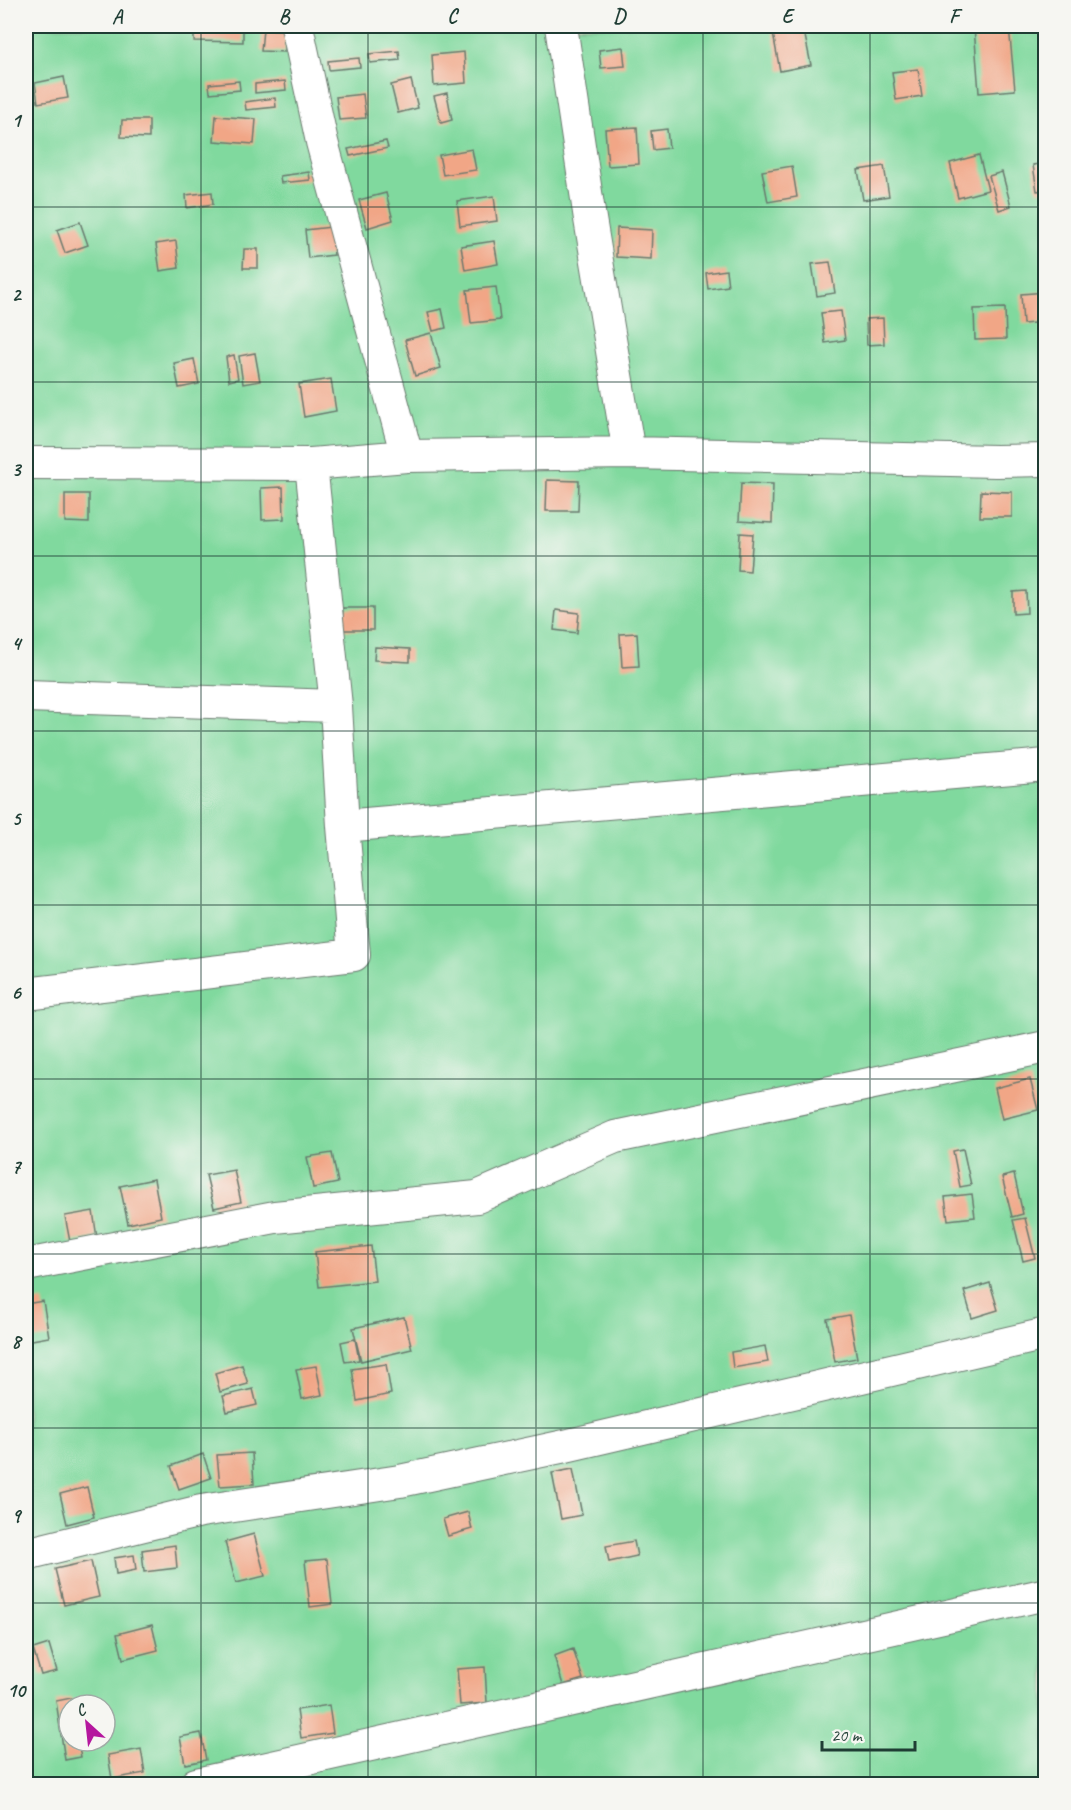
<svg xmlns="http://www.w3.org/2000/svg" width="1071" height="1810" viewBox="0 0 1071 1810" font-family="Caveat,sans-serif">
	<style>
		.green { fill: #80d99e; stroke: #508b69; stroke-width: 1.5; fill-rule: evenodd }
		.building { fill: #f1a686 }
		.lines { fill: none; stroke-linecap: round; stroke-linejoin: round }
		.minor-casing { stroke: #69796d; stroke-width: 34 }
		.minor { stroke: #fff; stroke-width: 32 }
		.grid { fill: none; stroke: #1f3d34; stroke-width: 1.5; stroke-opacity: 0.55 }
		.neatline { fill: none; stroke: #1f3d34; stroke-width: 2 }
		.grid-label { font-size: 20px; text-anchor: middle; font-weight: bold; fill: #1f3d34 }
	</style>
	<rect width="100%" height="100%" fill="#f6f6f2"/>
	<filter id="ink" filterUnits="userSpaceOnUse"><feTurbulence type="fractalNoise" baseFrequency=".0167" numOctaves="2"/><feDisplacementMap in="SourceGraphic" scale="12" xChannelSelector="R" yChannelSelector="G"/><feConvolveMatrix kernelMatrix="1 2 1 2 8 2 1 2 1" color-interpolation-filters="sRGB"/></filter>
	<filter id="wash" filterUnits="userSpaceOnUse"><feTurbulence type="fractalNoise" baseFrequency=".008" numOctaves="4" result="noise"/><feDisplacementMap in="SourceGraphic" scale="24" xChannelSelector="R" yChannelSelector="G"/><feGaussianBlur stdDeviation="1.35" result="paint"/><feColorMatrix in="noise" values="0 0 0 0 0 0 0 0 0 0 0 0 0 0 0 0 0 1.4 0 .05"/><feComposite in="paint" operator="in"/></filter>
	<g filter="url(#wash)">
		<rect width="100%" height="100%" fill="#f3e9d6"/>
		<path class="green" d="M26 26H1045V1784H26ZM69 1705H105V1741H69Z"/>
		<g id="blocks">
			<path class="building" d="M194 26H243V42L194 41Z
				M782 26H803L811 65 780 71 772 28Z
				M1009 26 1015 90 979 93 974 27Z
				M263 29 286 30 285 52 261 51Z
				M623 47 625 66 601 68 599 50Z
				M399 51 400 60 370 63 369 54Z
				M464 52 466 83 434 86 432 55Z
				M359 58 360 67 329 70 328 61Z
				M918 69 922 96 896 100 892 72Z
				M64 77 68 98 38 103 35 83Z
				M411 80 418 108 398 113 391 85Z
				M239 81 240 90 210 93 209 84Z
				M285 81 286 90 255 93V84Z
				M447 93 452 120 441 123 434 96Z
				M363 94 366 118 339 120 336 97Z
				M275 98 276 107 246 110 245 102Z
				M216 116 256 119 254 144 214 141Z
				M122 120H149V138L121 137Z
				M637 127 639 164 608 166 605 129Z
				M667 129 669 148 653 150 651 131Z
				M386 141 388 148 350 156 348 149Z
				M472 149 476 170 443 175 439 155Z
				M979 155 988 190 958 198 950 163Z
				M1046 163V190L1037 191 1033 165Z
				M792 166 797 197 768 202 762 171Z
				M884 166 889 196 863 200 858 170Z
				M309 172 310 180 281 183 280 176Z
				M1002 172 1011 206 999 210 989 176Z
				M212 192 213 204 187 208 186 195Z
				M386 193 393 220 367 228 359 200Z
				M494 196 497 221 460 226 457 201Z
				M80 222 88 245 65 253 57 230Z
				M331 227 334 255 308 258 305 230Z
				M617 228 652 230 651 259 616 257Z
				M176 241 179 268 160 271 156 244Z
				M494 241 498 264 465 270 461 246Z
				M244 249H258V268H243Z
				M830 262 835 293 817 296 812 264Z
				M726 270 728 286 708 289 706 273Z
				M496 287 500 320 471 323 467 290Z
				M1046 292V322L1023 324 1021 294Z
				M1005 308 1006 339 975 340 974 309Z
				M442 309 446 328 433 331 428 312Z
				M841 311 845 340 825 343 821 313Z
				M883 318 884 344 867 345 866 319Z
				M431 333 441 368 415 376 405 340Z
				M255 353 260 381 243 384 239 356Z
				M234 355 238 379 229 381 226 357Z
				M194 359 199 384 179 388 174 363Z
				M331 379 336 411 304 417 299 384Z
				M547 480 579 481 578 511H546Z
				M741 483 773 484 772 523 739 521Z
				M283 487 284 519 262 520 261 488Z
				M981 491 1012 492V517H980Z
				M65 494H89V523L65 522Z
				M740 533 753 534 750 571 738 570Z
				M1026 591 1027 613 1013 614V592Z
				M343 608H373V630H342Z
				M556 610 579 613 577 633 554 630Z
				M637 633 639 666 622 667 620 634Z
				M375 647 410 649V662L374 660Z
				M1030 1079 1038 1110 1002 1119 995 1088Z
				M963 1149 971 1185 960 1187 953 1151Z
				M332 1153 338 1183 313 1188 307 1157Z
				M234 1170 241 1202 214 1208 206 1175Z
				M1014 1174 1023 1214 1012 1217 1002 1177Z
				M154 1179 161 1217 128 1224 120 1186Z
				M972 1194 975 1217 948 1220 945 1197Z
				M93 1211 97 1238 70 1242 65 1216Z
				M1025 1218 1035 1258 1023 1261 1013 1220Z
				M371 1246 375 1281 319 1287 315 1252Z
				M990 1283 998 1310 972 1318 964 1291Z
				M43 1301 49 1337 26 1341V1304Z
				M849 1315 857 1358 835 1362 827 1319Z
				M404 1317 412 1349 361 1361 353 1328Z
				M355 1339 359 1360 345 1362 341 1342Z
				M765 1346 768 1362 733 1368 731 1352Z
				M386 1364 391 1394 357 1401 352 1369Z
				M242 1365 248 1384 220 1392 215 1373Z
				M316 1366 322 1395 302 1399 296 1369Z
				M253 1389 257 1405 227 1412 223 1396Z
				M252 1453 254 1484 220 1486 217 1455Z
				M203 1454 211 1478 179 1489 171 1466Z
				M573 1469 582 1515 561 1519 552 1473Z
				M87 1487 94 1517 67 1524 60 1494Z
				M468 1512 472 1529 448 1536 443 1519Z
				M254 1534 265 1576 236 1583 225 1542Z
				M634 1541 637 1556 609 1562 606 1546Z
				M175 1545 177 1568 144 1572 142 1550Z
				M134 1555 136 1570 116 1574 114 1558Z
				M327 1559 332 1604 310 1607 305 1561Z
				M91 1561 99 1597 64 1605 55 1569Z
				M152 1625 158 1650 123 1659 117 1634Z
				M49 1644 57 1671 41 1675 33 1649Z
				M573 1649 583 1679 563 1685 554 1656Z
				M485 1667 487 1703 460 1705 457 1669Z
				M71 1698 73 1705H69V1741H78L81 1757 65 1760 56 1701Z
				M329 1705 333 1733 301 1738 297 1710Z
				M201 1733 206 1760 185 1764 180 1737Z
				M141 1749 145 1773 112 1779 108 1755Z"/>
		</g>
	</g>
	<g filter="url(#ink)">
		<use href="#blocks" fill-opacity="0" stroke="#69796d" stroke-width="1.5"/>
		<g class="lines">
			<g class="minor-casing">
				<path id="minor" d="M297 26 322 142 407 456
					M561 26 590 219 629 453
					M26 463 311 464 407 456 629 453 996 461 1046 460
					M311 464 336 706 343 826 1046 765
					M26 696 336 706
					M26 994 354 955 343 826
					M26 1265 275 1217 477 1197 615 1137 1046 1047
					M26 1554 201 1511 400 1481 565 1446 1046 1334
					M196 1784 1046 1594"/>
			</g>
			<use href="#minor" class="minor"/>
		</g>
	</g>
	<path class="grid" d="M201 26V1784M368 26V1784M536 26V1784M703 26V1784M870 26V1784M26 207H1046M26 382H1046M26 556H1046M26 731H1046M26 905H1046M26 1079H1046M26 1254H1046M26 1428H1046M26 1603H1046"/>
	<rect width="1071" height="1810" fill="none" stroke="#f6f6f2" stroke-width="66"/>
	<g transform="translate(87 1723) rotate(333)"><circle r="28" fill="#f6f6f2" stroke="#a0aca6" stroke-width="1.5"/>
	<path d="M0-4.5L10 22L0 15L-10 22Z" fill="#b5179e"/>
	<text y="-9" font-size="16" font-weight="bold" text-anchor="middle" fill="#1f3d34">С</text>
	</g>
	<path d="M822 1741v9h93v-9" fill="none" stroke="#1f3d34" stroke-width="3"/>
	<text x="831" y="1741" font-size="18" fill="#1f3d34" stroke="#f6f6f2" stroke-width="4.5" paint-order="stroke">20 m</text>
	<rect x="33" y="33" width="1005" height="1744" class="neatline"/>
	<g class="grid-label">
		<text x="117" y="23">A</text>
		<text x="284" y="23">B</text>
		<text x="452" y="23">C</text>
		<text x="619" y="23">D</text>
		<text x="787" y="23">E</text>
		<text x="954" y="23">F</text>
		<text x="16" y="127">1</text>
		<text x="16" y="301">2</text>
		<text x="16" y="476">3</text>
		<text x="16" y="650">4</text>
		<text x="16" y="825">5</text>
		<text x="16" y="999">6</text>
		<text x="16" y="1173">7</text>
		<text x="16" y="1348">8</text>
		<text x="16" y="1522">9</text>
		<text x="16" y="1697">10</text>
	</g>
</svg>
